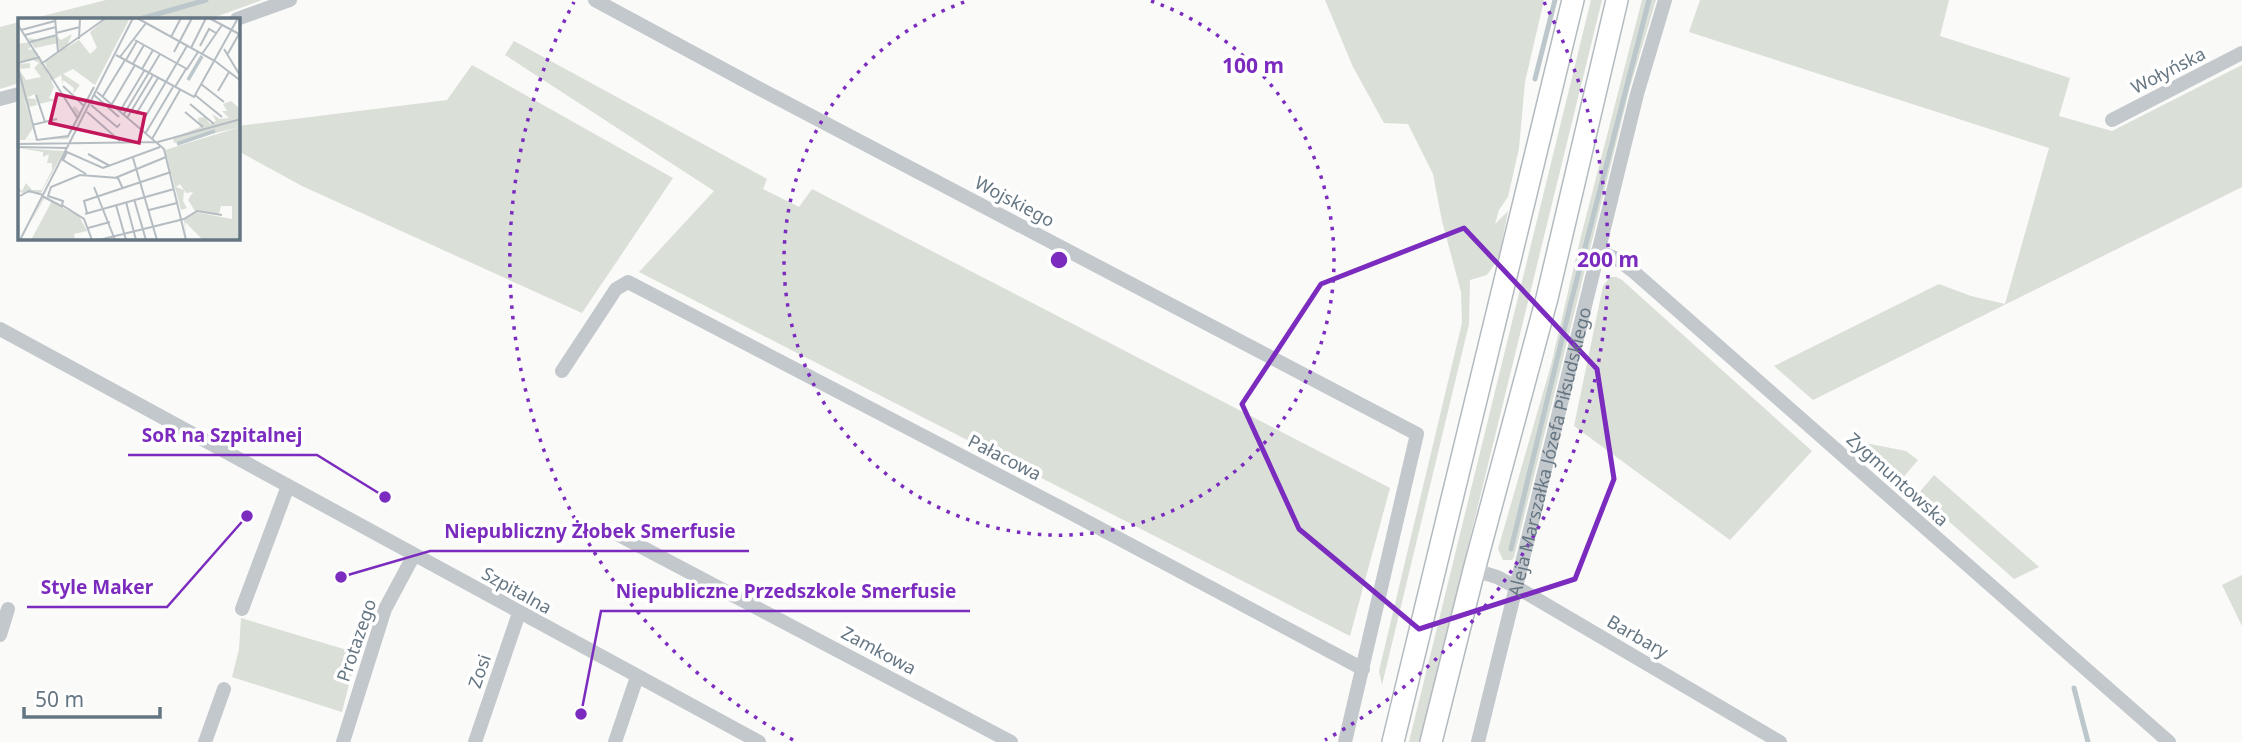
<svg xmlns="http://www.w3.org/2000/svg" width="2242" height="742" viewBox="0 0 2242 742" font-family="'Noto Sans',sans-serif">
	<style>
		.green { fill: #dadfd7 }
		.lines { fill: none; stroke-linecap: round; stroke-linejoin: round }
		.stream { stroke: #bbc7cb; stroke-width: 5 }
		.secondary-casing { stroke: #b3babf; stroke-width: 24 }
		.minor { stroke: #c3c8cc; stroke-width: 14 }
		.secondary { stroke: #fff; stroke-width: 21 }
		.marked { fill: none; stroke: #7b2cbf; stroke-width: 5; stroke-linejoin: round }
		.ring { fill: none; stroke: #7b2cbf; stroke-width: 3.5; stroke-dasharray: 3.5 7 }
		.labels { text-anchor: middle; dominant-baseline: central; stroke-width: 7; stroke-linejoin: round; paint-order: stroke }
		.street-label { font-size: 18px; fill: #657683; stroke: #fff }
		.inset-river { fill: none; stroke: #bbc7cb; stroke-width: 3.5 }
		.inset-road { fill: none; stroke: #b5bdc2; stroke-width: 2 }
		.view { fill: #c2185b; fill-opacity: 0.15; stroke: #c2185b; stroke-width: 3.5 }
		.inset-edge { fill: none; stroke: #657683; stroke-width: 3.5 }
		.centre { fill: #7b2cbf; stroke: #fff; stroke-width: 3.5 }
		.ring-label { font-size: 21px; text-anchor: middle; font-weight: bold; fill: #7b2cbf; stroke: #fff; stroke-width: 7; stroke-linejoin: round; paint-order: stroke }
		.leader { fill: none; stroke: #7b2cbf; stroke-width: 2.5 }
		.callout-dot { fill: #7b2cbf; stroke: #fff; stroke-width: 2.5 }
		.callout-label { font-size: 19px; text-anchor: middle; font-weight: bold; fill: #7b2cbf; stroke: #fff; stroke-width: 7; stroke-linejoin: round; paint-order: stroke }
	</style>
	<rect width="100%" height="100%" fill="#fafaf8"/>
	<path class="green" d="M106 0H262L210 19H31Z
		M1325 0H1544L1525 82 1519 148 1508 197 1499 210 1495 224 1508 211 1499 258 1487 275 1470 280 1469 324 1382 685 1379 671 1462 323 1461 292 1442 221 1433 174 1408 124 1384 123 1353 67Z
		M1591 0H1602L1420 742H1409Z
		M1642 0H1656L1630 87 1514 557 1512 560H1503L1498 549 1551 365 1581 236Z
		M1700 0H1949L1940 36 2070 78 2059 116 2112 131 2242 65V187L1813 400 1774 366 1939 284 1971 296 2005 304 2049 148 1689 32Z
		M19 22V83L0 89V27Z
		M514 41 767 179 763 189 799 207 812 189 1390 488 1350 636 639 272 714 191 505 55Z
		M472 65 673 178 582 313 302 186 238 151V126L447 100Z
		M1610 277H1616L1622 280 1812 451 1730 540 1574 426 1603 286Z
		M1860 442 1906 451 1918 460 1901 480Z
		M1934 475 2039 567 2014 579 1918 494Z
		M2242 575V626L2222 585Z
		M241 618 357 653 342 712 232 677 239 649Z"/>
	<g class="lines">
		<path class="stream" d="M140 19 206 0
			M1535 79 1555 0
			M1511 549 1571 302 1649 0
			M2074 688 2088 742"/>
		<g class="secondary-casing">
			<path id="secondary" d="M1393 742 1573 0
				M1431 742 1474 570 1547 298 1617 0"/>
		</g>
		<g class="minor">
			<path d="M595 0 760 89 1417 434 1345 742"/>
			<path d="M237 19 290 0"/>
			<path d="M0 99 19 94"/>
			<path d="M2112 120 2242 53"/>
			<path d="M1598 251 1617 259 1634 272 2169 742"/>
			<path d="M0 329 759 742"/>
			<path d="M562 371 616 289 628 282 1071 513 1363 669"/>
			<path d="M617 534 1011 742"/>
			<path d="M1474 570 1497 577 1516 587 1780 742"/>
			<path d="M242 609 288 486"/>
			<path d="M0 635 8 609"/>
			<path d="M205 742 224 689"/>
			<path d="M343 742 385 609 414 555"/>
			<path d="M475 742 519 613"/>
			<path d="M615 742 637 677"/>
			<path id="s1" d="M1478 742 1637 94 1665 0"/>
		</g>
		<use href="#secondary" class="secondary"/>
	</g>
	<path class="marked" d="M1464 228 1597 369 1614 479 1575 579 1419 629 1299 529 1242 404 1321 284Z"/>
	<g class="ring">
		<path d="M1151 1A275 275 0 1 1 967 1"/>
		<path d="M793 740A549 549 0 0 1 574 2M1544 2A549 549 0 0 1 1325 740"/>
	</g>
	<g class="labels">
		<g class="street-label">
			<text transform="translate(2168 70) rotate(-27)">Wołyńska</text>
			<text transform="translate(1015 201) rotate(28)">Wojskiego</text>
			<text stroke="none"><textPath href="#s1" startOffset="299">Aleja Marszałka Józefa Piłsudskiego</textPath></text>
			<text transform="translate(1005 457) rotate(27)">Pałacowa</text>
			<text transform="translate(1898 479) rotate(42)">Zygmuntowska</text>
			<text transform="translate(517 590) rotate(29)">Szpitalna</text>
			<text transform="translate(1638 636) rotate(30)">Barbary</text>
			<text transform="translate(356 640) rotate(-71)">Protazego</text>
			<text transform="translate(879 650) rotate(28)">Zamkowa</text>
			<text transform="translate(479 671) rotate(-71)">Zosi</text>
		</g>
	</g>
	<g transform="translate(18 18)">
		<rect width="222" height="222" fill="#fafaf8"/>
		<path d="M89 0H112L77 67 55 51 45 56 62 67 55 76 56 70 45 62V68L43 57 33 63 27 44 42 34 40 25 17 30 10 20 20 22 19 14 20 22 38 18 43 22 54 16 48 30 61 22 72 36 79 30 72 14ZM11 24 14 28 9 32 16 31 20 36 16 41 22 39 36 69 31 80 38 82 21 86 17 76 8 80 18 81 19 87 10 89 6 80 15 110 7 122 49 119 61 100 53 91 57 88 63 96 67 90 50 121 0 122V46L12 45V50L1 51 8 62 23 59 16 50 21 45 13 41 0 44V26ZM213 83 222 91V222H185L167 204 168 222 166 202 177 194 214 201V188H203L201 196 177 193 170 182 175 174 168 175 162 166 158 169 166 172 165 183 169 190 163 192 147 132 222 109 156 125 155 120 182 109 180 100 187 99 192 106 198 103 194 96 202 101 211 100 204 93H209L205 86ZM0 130 46 133 23 175H5L0 173V169L4 173 8 165 14 172H24L34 152V145H29L31 136 25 139V134ZM26 178 43 187 38 186 61 198 69 213 56 216 57 222H13L34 183 27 179 12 206Z" fill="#dadfd7"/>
		<path class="inset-river" d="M170 62 184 38M159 126 197 113"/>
		<path class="inset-road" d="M37 0 40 34M119 0 197 43 223 63M191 0 223 17M0 7 60 101M3 12 37 3M38 15 62 9M7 17 38 9M153 19 163 0M61 21 62 0M117 22 169 51 180 34M12 24 39 17M182 28 191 11 198 15M173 30 188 0M206 31 223 59M156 34 174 0M184 36 204 7M98 37 176 79 220 0M209 37 221 16M102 39 128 5M108 42 119 23M0 45 22 39M23 46 88 0M115 46 126 27M0 50 19 122 50 118 76 69M124 51 135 32M183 66 206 84M45 68 66 88M157 69 168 51M200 73 211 54M79 74 146 131 168 222M18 77 27 104M76 77 101 99M177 77 204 99M85 78 107 42M94 86 117 47M172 86 196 106M73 87 99 109 102 106M102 93 126 53M69 94 102 123M167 94 185 109M106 96 142 36M118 96 140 60M109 100 135 57M126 101 169 28M14 107 39 101M127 116 155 69M134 121 162 72M0 126 140 124 223 101M0 129 49 130M70 136 92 148M115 140 139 222M68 156 45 142 49 134 85 150 142 129M97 160 148 139M76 169 97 222M2 178 11 173 25 177M24 178 45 189M116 181 128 222M108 184 118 222M44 187 45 183 30 178 33 169 62 157 100 160 105 171M44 187 66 201 74 222M98 187 108 222M131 192 159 185M69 195 66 183 153 154M67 196 156 171M70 210 92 204M2 222 115 0M81 222 166 201 179 193 204 197"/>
		<path class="view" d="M39 76 127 96 121 125 32 105Z"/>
		<rect width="222" height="222" class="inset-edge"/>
	</g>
	<circle cx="1059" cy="260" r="10" class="centre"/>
	<g class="ring-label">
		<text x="1253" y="73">100 m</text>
		<text x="1608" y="267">200 m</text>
	</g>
	<path class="leader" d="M385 497L317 455H128M341 577L430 551H749M247 516L167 607H27M581 714L601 611H970"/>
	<g class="callout-dot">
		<circle cx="385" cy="497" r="7"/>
		<circle cx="341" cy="577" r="7"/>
		<circle cx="247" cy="516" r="7"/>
		<circle cx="581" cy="714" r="7"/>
	</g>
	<g class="callout-label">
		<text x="222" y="442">SoR na Szpitalnej</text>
		<text x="590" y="538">Niepubliczny Żłobek Smerfusie</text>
		<text x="97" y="594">Style Maker</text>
		<text x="786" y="598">Niepubliczne Przedszkole Smerfusie</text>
	</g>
	<path d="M24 707v10h136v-10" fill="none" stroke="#657683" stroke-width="3.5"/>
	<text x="35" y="707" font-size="21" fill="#657683" stroke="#ffffff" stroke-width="5" paint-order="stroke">50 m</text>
</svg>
